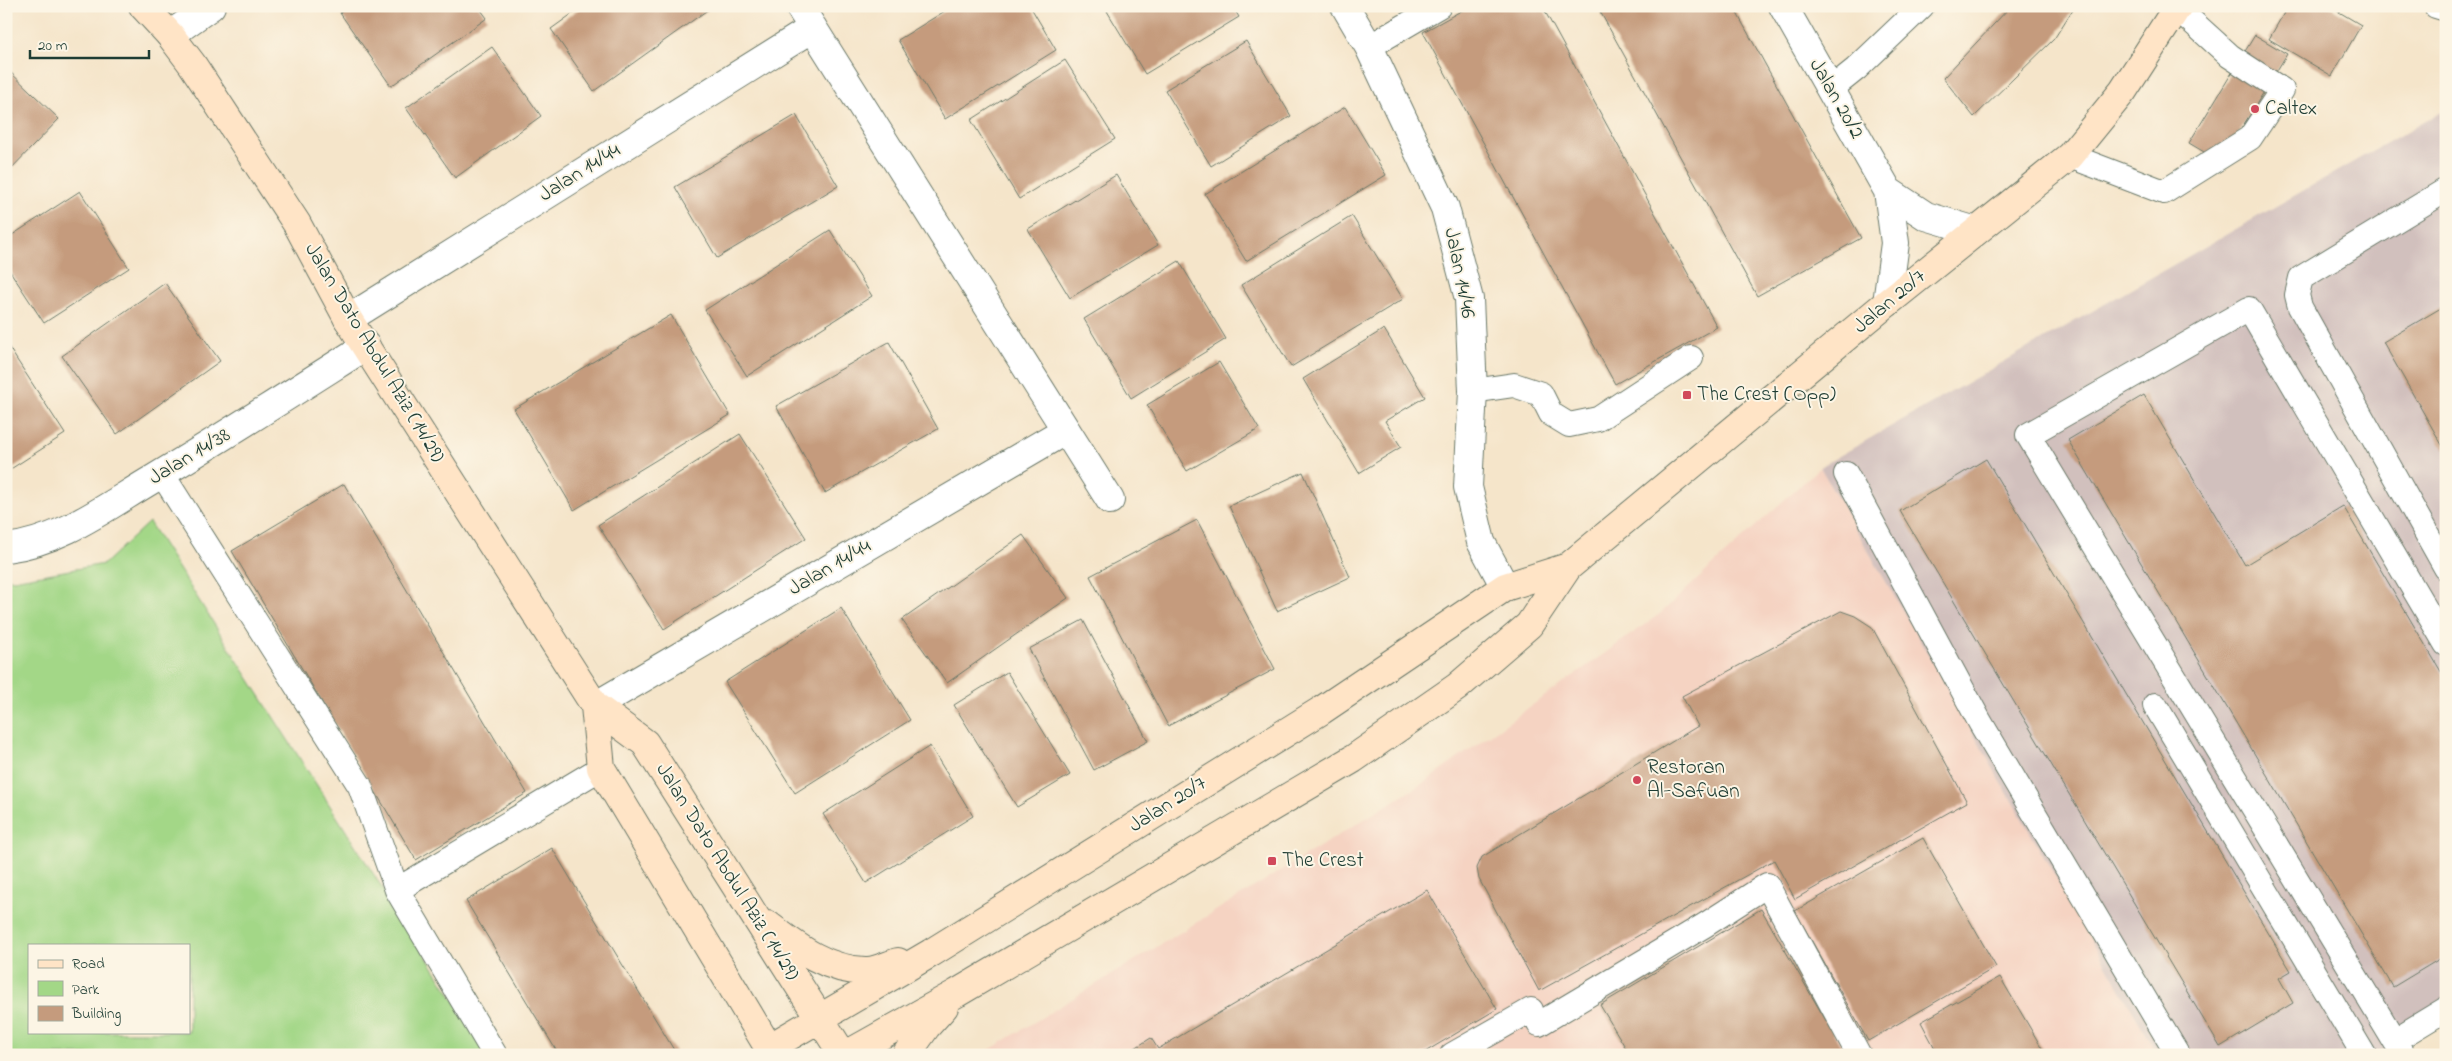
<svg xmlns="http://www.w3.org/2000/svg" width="2452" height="1061" viewBox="0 0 2452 1061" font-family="'Indie Flower',sans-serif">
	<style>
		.built { fill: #f5d3c2 }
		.industrial { fill: #d1c0bd }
		.green { fill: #a3d787; stroke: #618a5e; fill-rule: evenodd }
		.building { fill: #c59b7d }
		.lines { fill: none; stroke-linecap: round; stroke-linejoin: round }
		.lane-casing { stroke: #6a7868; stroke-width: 26 }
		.street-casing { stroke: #6a7868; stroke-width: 30 }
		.secondary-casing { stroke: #6a7868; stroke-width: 30 }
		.lane { stroke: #fff; stroke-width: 24 }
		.street { stroke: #fff; stroke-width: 28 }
		.secondary { stroke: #ffe4c6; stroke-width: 28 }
		.poi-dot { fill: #d1495b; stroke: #fcf5e5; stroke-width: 2 }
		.labels { text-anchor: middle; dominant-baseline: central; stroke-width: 4; stroke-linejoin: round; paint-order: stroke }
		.street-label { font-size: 21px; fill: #1f3d34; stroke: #fcf5e5 }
		.poi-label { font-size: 21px; fill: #1f3d34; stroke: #fcf5e5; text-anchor: start }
	</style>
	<rect width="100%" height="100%" fill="#fcf5e5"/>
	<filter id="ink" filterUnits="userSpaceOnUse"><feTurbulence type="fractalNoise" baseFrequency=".02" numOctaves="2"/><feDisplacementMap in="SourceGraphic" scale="10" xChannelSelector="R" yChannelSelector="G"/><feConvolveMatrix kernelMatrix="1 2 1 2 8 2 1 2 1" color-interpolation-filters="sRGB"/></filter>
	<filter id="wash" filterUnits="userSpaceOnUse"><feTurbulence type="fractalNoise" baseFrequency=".0096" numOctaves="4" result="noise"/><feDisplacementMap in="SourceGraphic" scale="20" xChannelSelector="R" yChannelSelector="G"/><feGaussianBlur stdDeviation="1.12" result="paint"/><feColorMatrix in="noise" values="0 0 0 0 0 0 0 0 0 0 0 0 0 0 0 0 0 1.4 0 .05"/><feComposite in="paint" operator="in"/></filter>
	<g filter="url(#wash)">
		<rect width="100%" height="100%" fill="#f5e5ca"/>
		<path class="built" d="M1820 467 2158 1055H981L1425 782 1661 613Z"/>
		<path class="industrial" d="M2446 109V1013L2374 1055H2158L1820 467Z"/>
		<path class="green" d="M149 522 489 1055H6V577L13 580 104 564ZM29 945H189V1032H29Z"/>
		<g id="blocks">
			<path class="building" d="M349 6H478L487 18 391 86 340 13Z
				M583 6H713L594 91 551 29Z
				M953 6H1030L1056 50 945 119 898 40Z
				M1115 6H1232L1239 17 1145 74 1107 11Z
				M1470 6H1542L1717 327 1615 384 1423 32Z
				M1597 6H1733L1861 238 1757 296Z
				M2011 6H2075L2054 39 1974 117 1943 78Z
				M2288 6H2329L2361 25 2332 76 2269 39Z
				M2255 35 2287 54 2221 162 2189 143Z
				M1246 41 1291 116 1211 166 1165 90Z
				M492 47 541 116 455 178 406 108Z
				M1065 60 1115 139 1019 199 971 120Z
				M6 68 59 119 6 174Z
				M1345 107 1386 175 1246 261 1205 194Z
				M796 115 838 186 717 258 675 187Z
				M1116 175 1158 245 1070 298 1028 229Z
				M80 191 129 268 44 323 6 265V239Z
				M1352 216 1403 299 1291 367 1241 285Z
				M830 230 872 296 747 376 705 310Z
				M1179 261 1226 339 1131 398 1084 319Z
				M165 283 220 361 117 434 62 356Z
				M2446 305V452L2383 342Z
				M671 315 730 415 574 510 514 409Z
				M1384 329 1425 397 1385 421 1401 447 1359 473 1303 379Z
				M889 342 938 429 825 493 776 406Z
				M6 343 65 434 6 472Z
				M1219 362 1259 429 1187 471 1147 405Z
				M2144 395 2245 565 2343 506 2446 680V955L2393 987 2068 440Z
				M740 434 806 538 664 629 598 525Z
				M1986 459 2291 971 2279 978 2293 1003 2220 1047 1900 511Z
				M1303 472 1350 577 1277 611 1229 506Z
				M344 484 527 793 416 860 232 551Z
				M1197 520 1275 669 1168 726 1090 576Z
				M1023 535 1068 598 947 683 902 620Z
				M841 608 910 720 795 793 725 682Z
				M1841 611 1855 616 1872 627 1967 802 1795 899 1774 860 1539 991 1479 879 1477 868 1482 857 1698 726 1682 696Z
				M1083 620 1148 741 1094 770 1029 649Z
				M1007 672 1070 775 1017 807 954 705Z
				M930 746 973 816 866 883 823 814Z
				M1923 838 1996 967 1868 1041 1795 911Z
				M552 848 677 1055H559L466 901Z
				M1427 890 1497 1009 1420 1055H1124L1151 1038 1158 1049Z
				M1761 909 1846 1055H1630L1600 1005Z
				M2000 977 2046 1055H1932L1937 1052 1921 1022Z"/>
		</g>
	</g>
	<g filter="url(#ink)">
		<use href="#blocks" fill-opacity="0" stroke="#6a7868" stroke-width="1"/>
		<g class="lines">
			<g class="lane-casing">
				<path id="lane" d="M2436 6 2446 9
					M1369 47 1439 6
					M1831 89 1856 69 1922 6
					M2070 156 2164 192 2250 138 2282 90 2230 56 2177 8
					M2446 190 2301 278 2297 295 2300 307 2446 568
					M1473 391 1514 385 1541 394 1551 414 1569 425 1598 419 1691 358
					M162 474 360 786 397 890 495 1055
					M1846 474 1980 722 2178 1055
					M2155 705 2364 1055
					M397 890 601 768
					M1539 1024 1705 925 1767 885 1859 1055
					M2395 1040 2446 1009
					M1452 1055 1531 1010
					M2403 1055 2028 435 2249 309 2446 644"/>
			</g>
			<g class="street-casing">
				<path id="street" d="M799 6 1110 500
					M1345 6 1369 47 1445 208 1469 299 1473 391 1468 487 1481 542 1505 587
					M1783 6 1888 191 1895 243 1887 303
					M170 35 211 6
					M1888 191 1926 216 1976 231
					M348 319 813 28
					M6 548C61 542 107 506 153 479 225 436 295 391 366 346
					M595 706 1066 430"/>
			</g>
			<g class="secondary-casing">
				<path id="secondary" d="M143 6 170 35 192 64 297 224 348 319 595 706 645 743 843 1055
					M595 706 601 768 773 1055
					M768 925C797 947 826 970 865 971 875 972 888 965 898 962
					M769 1048 931 953 1322 710 1505 587 1568 567
					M846 1055 957 993 1353 759 1457 687 1529 625 1568 567 1887 303 2070 156 2123 91 2178 6
					M906 1055 926 1027 944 1007"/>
			</g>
			<use href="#lane" class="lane"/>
			<use href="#street" class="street"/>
			<use href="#secondary" class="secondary"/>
		</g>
	</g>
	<g class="poi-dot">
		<circle cx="2255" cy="109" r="5"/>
		<rect x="1682" y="390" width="10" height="10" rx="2.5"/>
		<circle cx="1637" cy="780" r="5"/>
		<rect x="1267" y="856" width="10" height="10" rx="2.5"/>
	</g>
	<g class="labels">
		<g class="street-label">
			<text transform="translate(1836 99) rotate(60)">Jalan 20/2</text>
			<text transform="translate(580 173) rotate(-32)">Jalan 14/44</text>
			<text transform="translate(1459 273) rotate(79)">Jalan 14/46</text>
			<text transform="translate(1890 302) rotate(-40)">Jalan 20/7</text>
			<text transform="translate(374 353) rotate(59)">Jalan Dato Abdul Aziz (14/29)</text>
			<text transform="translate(190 457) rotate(-31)">Jalan 14/38</text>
			<text transform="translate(830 568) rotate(-30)">Jalan 14/44</text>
			<text transform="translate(1168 805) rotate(-32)">Jalan 20/7</text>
			<text transform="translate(727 872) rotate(58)">Jalan Dato Abdul Aziz (14/29)</text>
		</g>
		<g class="poi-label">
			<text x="2265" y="109">Caltex</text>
			<text x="1697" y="395">The Crest (Opp)</text>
			<text x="1647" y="768">Restoran<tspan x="1647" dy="24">Al-Safuan</tspan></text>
			<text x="1282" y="861">The Crest</text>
		</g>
	</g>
	<rect width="2452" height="1061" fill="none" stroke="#fcf5e5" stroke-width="25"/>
	<rect x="28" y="944" width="162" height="90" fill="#fcf5e5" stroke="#a4ab9e"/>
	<rect x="38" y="960" width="25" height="8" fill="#ffe4c6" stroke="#a4ab9e"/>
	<text x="72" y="968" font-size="15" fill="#1f3d34">Road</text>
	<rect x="38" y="981" width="25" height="15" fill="#a3d787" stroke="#a4ab9e"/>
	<text x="72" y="994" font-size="15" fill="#1f3d34">Park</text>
	<rect x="38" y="1006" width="25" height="15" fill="#c59b7d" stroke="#a4ab9e"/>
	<text x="72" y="1018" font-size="15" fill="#1f3d34">Building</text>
	<path d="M30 50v8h119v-8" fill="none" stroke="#1f3d34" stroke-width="2.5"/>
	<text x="38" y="50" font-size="15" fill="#1f3d34" stroke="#fcf5e5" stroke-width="4" paint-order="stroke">20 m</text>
</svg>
